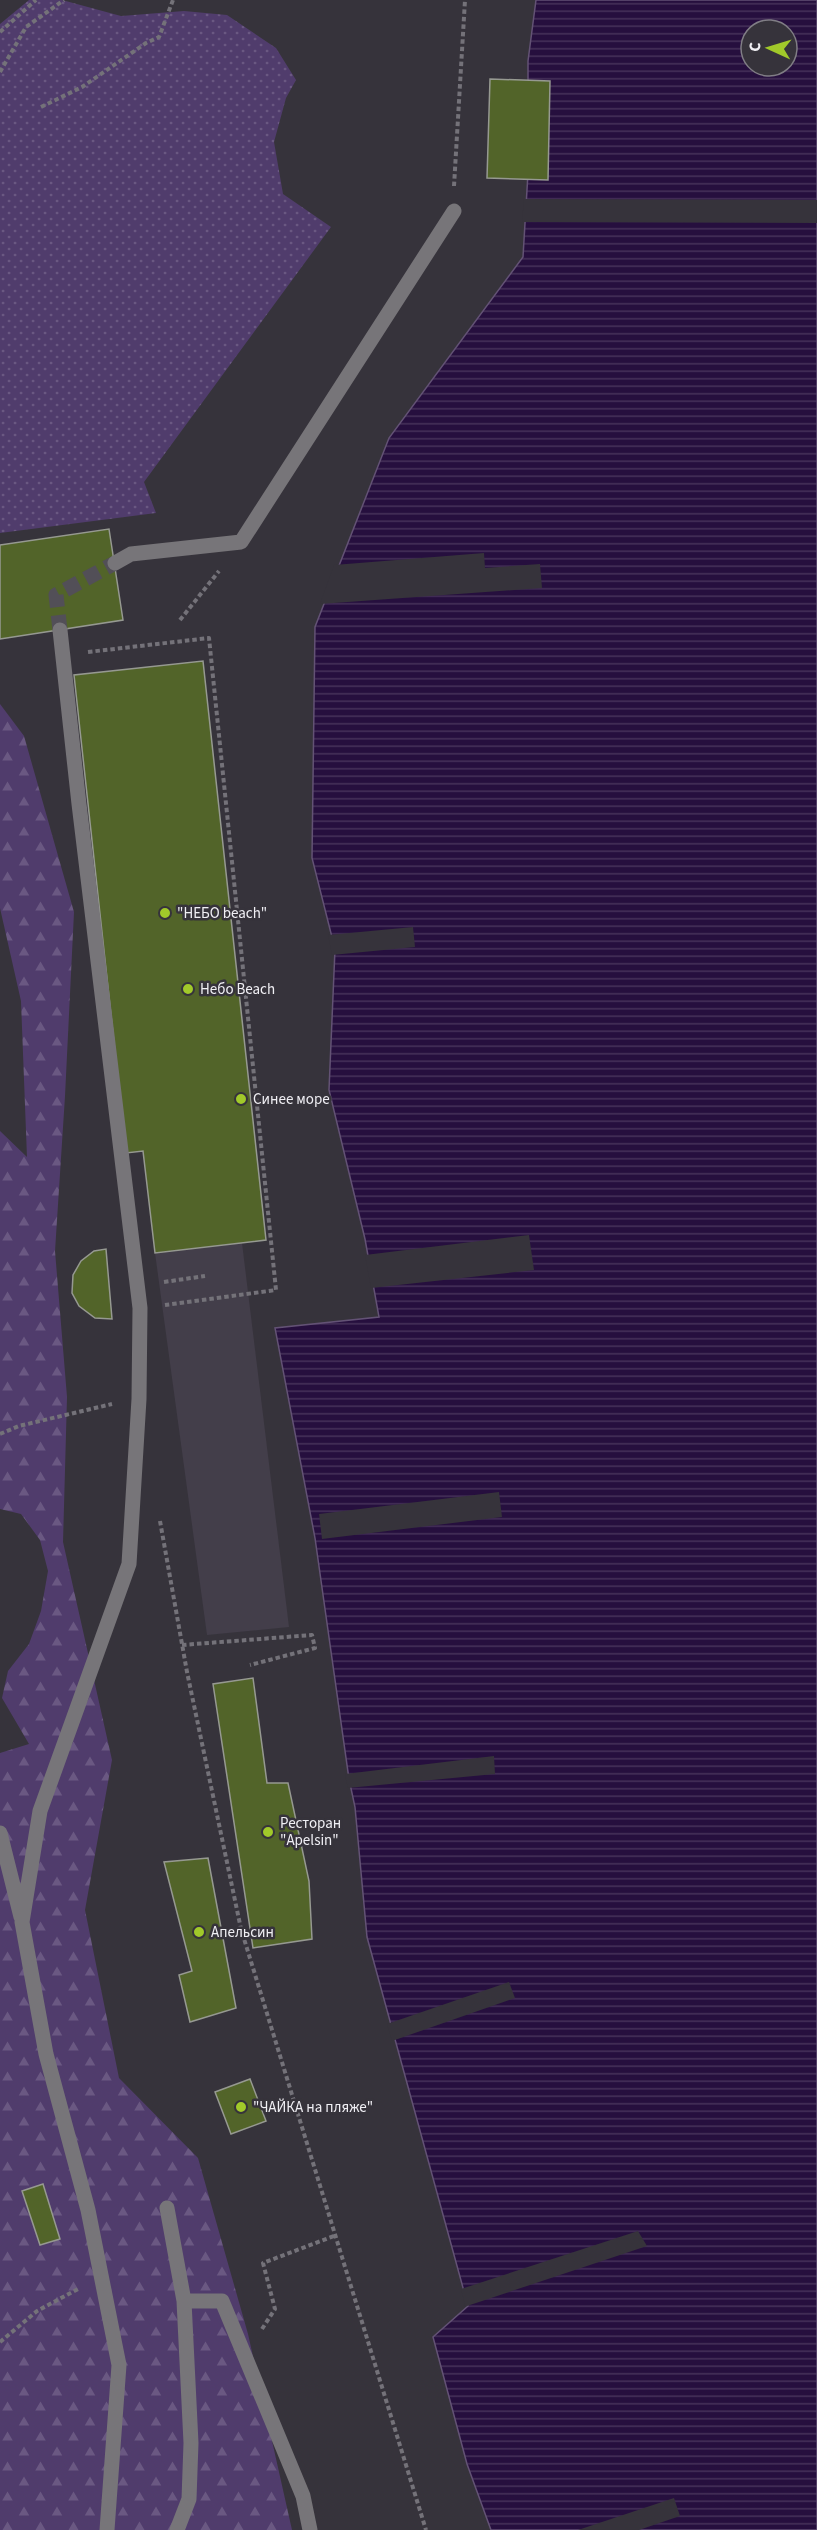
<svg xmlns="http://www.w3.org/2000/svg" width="817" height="2530" viewBox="0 0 817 2530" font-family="'Source Sans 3',sans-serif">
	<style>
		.built { fill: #433e4a }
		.grass { fill: url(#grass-dots) }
		.forest { fill: url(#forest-firs) }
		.water { fill: url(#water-rules); stroke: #635275; stroke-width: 1.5; fill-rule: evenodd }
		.pier { fill: #36333b }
		.building { fill: #526429; stroke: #969991; stroke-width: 1.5 }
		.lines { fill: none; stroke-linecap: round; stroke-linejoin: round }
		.minor-tunnel { stroke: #524f57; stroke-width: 15; stroke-dasharray: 15 8; stroke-linecap: butt }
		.path { stroke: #747279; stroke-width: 4; stroke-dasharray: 4.5 3; stroke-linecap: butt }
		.minor { stroke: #777579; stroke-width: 15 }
		.poi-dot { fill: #a1c92a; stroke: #36333b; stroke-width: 2 }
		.labels { text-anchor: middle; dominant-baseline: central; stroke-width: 5; stroke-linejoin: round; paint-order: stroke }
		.poi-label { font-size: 15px; fill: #f0eff4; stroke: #36333b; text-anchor: start }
	</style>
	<defs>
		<pattern id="grass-dots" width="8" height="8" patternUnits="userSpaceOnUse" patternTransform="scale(1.5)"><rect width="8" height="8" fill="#503c6c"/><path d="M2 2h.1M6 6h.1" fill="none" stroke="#6a5882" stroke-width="1.8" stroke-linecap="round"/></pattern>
		<pattern id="forest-firs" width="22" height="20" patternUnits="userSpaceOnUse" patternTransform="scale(1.5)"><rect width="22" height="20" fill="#503c6c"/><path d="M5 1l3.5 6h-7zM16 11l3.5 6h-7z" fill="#6a5882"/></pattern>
		<pattern id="water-rules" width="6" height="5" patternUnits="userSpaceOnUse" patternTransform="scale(1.5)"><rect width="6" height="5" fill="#260f3e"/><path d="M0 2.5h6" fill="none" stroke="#46325a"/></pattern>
	</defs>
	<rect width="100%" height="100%" fill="#36333b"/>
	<path class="built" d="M242 1243 289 1627 207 1635 155 1253Z"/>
	<path class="grass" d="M29 0H62L121 16 184 11 227 15 276 48 296 80 286 98 274 142 283 194 331 227 144 482 156 513 0 533V24Z"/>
	<path class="forest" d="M0 704 24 736 74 912 65 1096 55 1251 67 1397 63 1542 112 1760 85 1910 119 2078 198 2158 248 2334 292 2530H0V1753L29 1744 2 1698 8 1671 29 1644 41 1611 48 1571 40 1540 21 1514 0 1509V1131L27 1157 21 1001 0 908Z"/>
	<path class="water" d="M536 0H817V2530H491L467 2464 433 2337 468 2306 367 1937 355 1807 349 1779 315 1538 275 1328 379 1317 365 1239 329 1090 335 949 312 858 315 627 389 438 523 257 528 173V61ZM751 30H787V66H751Z"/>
	<path class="pier" d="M524 199 817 200V223L522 222Z
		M484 553 485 568 540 564 542 588 320 604 334 565Z
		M413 927 415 947 332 955 328 935Z
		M529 1235 534 1270 371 1288 365 1255Z
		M499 1492 502 1517 322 1539 319 1514Z
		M494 1756 495 1774 348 1788 346 1780 345 1774Z
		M509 1982 515 1998 392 2041 387 2024Z
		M638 2231 647 2246 464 2307 465 2305 461 2289Z
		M674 2498 680 2516 639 2530H578Z"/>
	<path class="building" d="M490 79 550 81 548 180 487 178Z
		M109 529 123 620 0 639V545Z
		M203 661 266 1240 155 1253 143 1151 126 1153 74 675Z
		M106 1249 112 1319 95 1318 79 1306 72 1293 73 1275 81 1261 94 1251Z
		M253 1678 267 1783H288L309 1881 312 1939 253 1948 213 1684Z
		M208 1858 236 2008 190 2022 179 1975 192 1971 164 1862Z
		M250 2079 266 2121 231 2134 215 2092Z
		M43 2184 60 2239 40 2245 22 2191Z"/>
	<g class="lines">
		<path class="minor-tunnel" d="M60 630 56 595 115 563"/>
		<path class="path" d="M0 32 36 0
			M0 72 26 27 64 0
			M41 107 82 87 146 43 159 37 173 0
			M454 186 465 0
			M180 620 219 571
			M88 652 209 638 276 1290 165 1305
			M164 1282 205 1276
			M0 1434 19 1426 112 1404
			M160 1521 187 1672 241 1929 426 2530
			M182 1645 312 1635 315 1648 250 1665
			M262 2329 275 2309 263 2263 334 2236
			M0 2342 37 2311 78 2289"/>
		<path class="minor" d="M115 563 131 554 241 542 454 211
			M60 630 79 804 140 1308 139 1399 129 1564 40 1811 22 1922 46 2054 88 2210 119 2365 107 2530
			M0 1833 21 1917
			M167 2208 184 2301
			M177 2530 189 2499 191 2443 184 2301H222L303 2496 310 2530"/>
	</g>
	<g class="poi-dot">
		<circle cx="165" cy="913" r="6"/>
		<circle cx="188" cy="989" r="6"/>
		<circle cx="241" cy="1099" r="6"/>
		<circle cx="268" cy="1832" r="6"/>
		<circle cx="199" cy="1932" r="6"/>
		<circle cx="241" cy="2107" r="6"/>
	</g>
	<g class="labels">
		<g class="poi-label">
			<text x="177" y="913">"НЕБО beach"</text>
			<text x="200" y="989">Небо Beach</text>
			<text x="253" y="1099">Синее море</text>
			<text x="280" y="1823">Ресторан<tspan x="280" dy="17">"Apelsin"</tspan></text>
			<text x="211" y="1932">Апельсин</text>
			<text x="253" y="2107">"ЧАЙКА на пляже"</text>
		</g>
	</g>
	<g transform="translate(769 48) rotate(274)"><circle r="28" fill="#36333b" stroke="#807e85" stroke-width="1.5"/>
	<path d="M0-4.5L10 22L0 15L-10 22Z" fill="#a1c92a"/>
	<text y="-9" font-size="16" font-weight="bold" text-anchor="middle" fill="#f0eff4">С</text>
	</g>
</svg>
